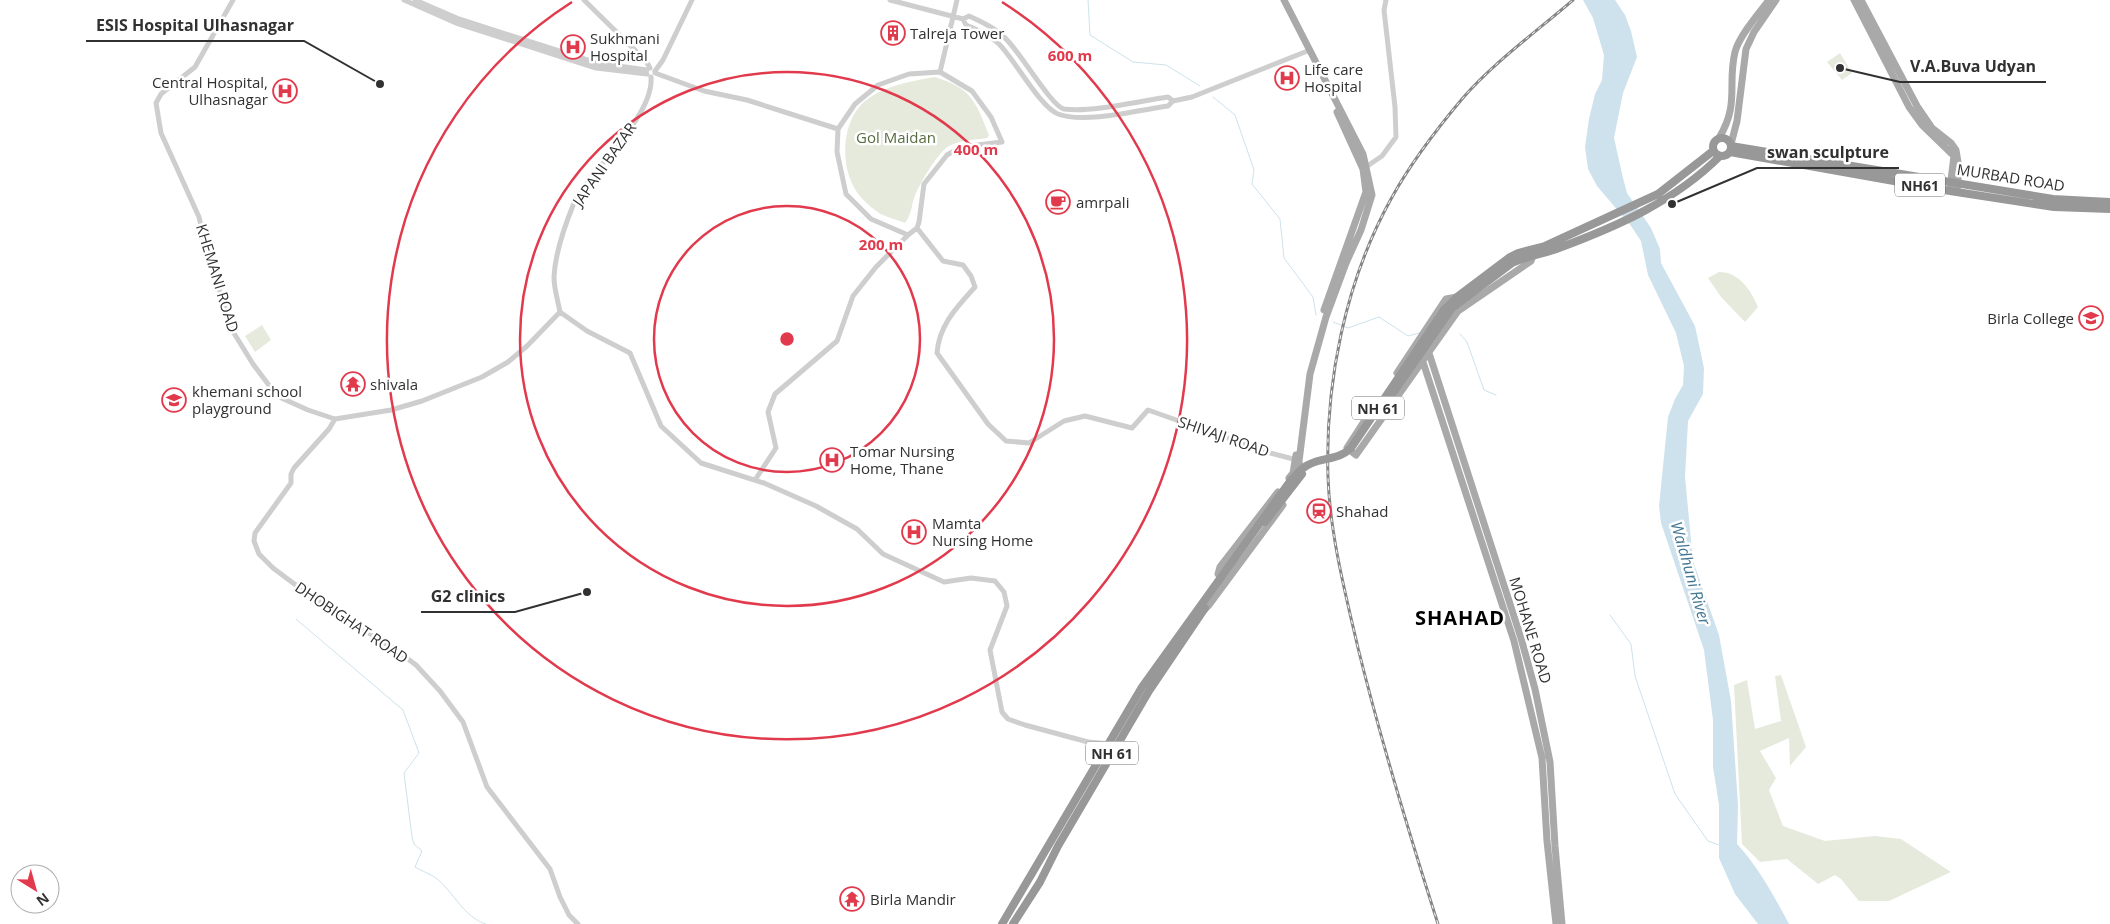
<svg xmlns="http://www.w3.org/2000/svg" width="2110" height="924" viewBox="0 0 2110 924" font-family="'Open Sans',sans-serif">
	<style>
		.green { fill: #e5eadd }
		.water { fill: #cde2ec }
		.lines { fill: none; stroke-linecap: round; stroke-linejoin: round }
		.stream { stroke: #cde2ec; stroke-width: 1 }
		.minor { stroke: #cecece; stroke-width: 5 }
		.major { stroke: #a9a9a9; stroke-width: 7 }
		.highway { stroke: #989898; stroke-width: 8 }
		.rail-casing { stroke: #868686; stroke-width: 3 }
		.rail { stroke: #fff; stroke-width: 1; stroke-dasharray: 4; stroke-linecap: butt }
		.highway-bridge { stroke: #989898; stroke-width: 8 }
		.ring { fill: none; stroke: #e23a4d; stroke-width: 2.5 }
		.labels { text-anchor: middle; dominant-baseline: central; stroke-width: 5; stroke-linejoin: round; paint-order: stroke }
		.shield { fill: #fff; stroke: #6f6f6f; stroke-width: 1 }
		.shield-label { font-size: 14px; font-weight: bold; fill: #313131 }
		.poi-label { font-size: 15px; fill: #313131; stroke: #fff; text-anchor: start }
		.park-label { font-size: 15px; fill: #566d3f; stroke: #fff }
		.street-label { font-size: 15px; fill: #313131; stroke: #fff }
		.water-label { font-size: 16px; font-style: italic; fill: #407693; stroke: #fff }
		.district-label { font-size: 20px; font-weight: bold; letter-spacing: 1px; fill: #000; stroke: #fff }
		.centre { fill: #e23a4d; stroke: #fff; stroke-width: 2.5 }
		.ring-label { font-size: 15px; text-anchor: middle; font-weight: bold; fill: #e23a4d; stroke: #fff; stroke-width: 5; stroke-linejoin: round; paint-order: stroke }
		.leader { fill: none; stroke: #313131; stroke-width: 2 }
		.callout-dot { fill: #313131; stroke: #fff; stroke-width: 2 }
		.callout-label { font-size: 16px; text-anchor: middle; font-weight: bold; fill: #313131; stroke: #fff; stroke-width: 5; stroke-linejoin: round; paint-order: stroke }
	</style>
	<rect width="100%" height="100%" fill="#fff"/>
	<path class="green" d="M1840 53 1852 73 1842 80 1827 62Z
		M934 77C971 87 976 102 989 135L987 138C974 140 961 140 949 146 937 153 919 185 914 198 911 208 912 213 905 223 898 220 889 218 883 215 874 211 859 197 855 189 839 163 842 116 869 98 888 85 912 81 934 77Z
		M1719 272C1739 272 1751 290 1758 307L1745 322 1721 297 1708 278Z
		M262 325 271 340 255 352 245 336Z
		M1781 675 1806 747 1790 766 1789 738 1760 751 1776 778 1769 790 1783 826 1825 841 1875 836 1901 839 1951 872 1889 901H1859L1841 879 1835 875 1818 884 1787 859 1760 862 1742 844 1734 685 1747 680 1755 729 1781 721 1775 676Z"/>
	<path class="water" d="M1583 0H1615L1625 15 1631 31 1637 57 1623 93 1614 138 1623 178 1627 193 1651 228 1660 249 1661 263 1695 326 1704 368 1703 394 1688 421 1685 477 1693 561 1719 635 1731 701 1738 805 1737 844C1759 868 1774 896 1789 924H1758L1735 894 1719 858V805L1713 767V720L1704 650 1661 523 1659 506 1668 417 1675 399 1683 385 1684 366 1676 333 1648 275 1641 241 1631 226 1597 186 1588 169 1585 147 1589 119 1595 94 1602 80 1604 55 1593 18Z"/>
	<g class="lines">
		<path class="stream" d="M1088 0 1090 35 1133 62 1166 65 1200 86
			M1213 97 1235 115 1254 170 1252 184 1280 219 1284 258 1313 297 1316 315
			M1333 322 1348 328 1379 317 1408 336 1419 333
			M1460 334 1467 342 1484 390 1496 395
			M1610 615 1631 644 1635 676 1675 794 1708 841 1719 845
			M296 619 403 710 419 753 404 773 412 837 414 844 422 851 415 867C422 871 430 874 436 878 453 891 464 918 486 924"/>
		<path class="minor" d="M233 0 195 67 161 94 156 103 161 133 199 217 205 244 232 330 253 364 277 396 308 410 335 419 391 410 422 401 482 377 508 362 527 346 560 312
			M404 0 456 23 565 58 596 68 647 74
			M415 0 459 19 597 63 647 70
			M584 0 646 61 650 68
			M890 0 963 19 969 16C982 22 995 28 1005 38 1019 50 1051 106 1064 109 1091 113 1140 101 1168 97L1173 101
			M963 19 966 25C979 30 989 35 999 44 1015 60 1040 107 1058 114 1084 124 1140 110 1168 106L1173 101 1192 97 1310 50
			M655 71 663 60 692 0
			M940 72 972 91 991 117 1002 142 961 147 947 155 924 184 919 222 917 228 908 235 871 219 846 194 837 152 838 129 855 104 878 85 909 74Z
			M940 72 957 0
			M655 73 704 91 747 100 838 129
			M1363 169 1382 156 1396 137 1395 107 1384 10 1386 0
			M917 228 943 261 963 265 971 276 975 287C957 307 939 325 937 353L988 424 1006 441 1029 443 1064 421 1085 416 1132 428 1148 410 1270 453 1297 460
			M560 312 587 331 630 353 661 426 701 463 764 483 816 506 857 529 883 554 944 582 971 578 995 581 1004 592 1007 606 990 650 1002 712 1008 719 1025 725 1088 742 1111 744
			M560 312C558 301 554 289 554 277 555 254 565 225 574 203 591 168 654 117 651 77
			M335 419 329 429 294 468 291 474V483L255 533 254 541 259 554 273 568 309 595 400 653 416 665 440 691 463 722 487 787 550 869 560 897 569 915 578 924
			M755 480 776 448 768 412 775 394 837 341 853 296 876 267 908 235
			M1088 742 1101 760"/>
		<path class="major" d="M1284 0 1363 154 1372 195 1361 230 1346 263 1326 317 1310 374 1299 461 1301 473
			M1854 0 1909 107 1922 125 1954 156 1950 188
			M1861 0 1917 106 1932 128 1951 143 1956 150 1959 168 1957 191
			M1719 138C1740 103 1727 85 1735 52 1739 36 1759 13 1769 0
			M1731 144 1737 121 1746 49 1754 32 1776 0
			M1324 310 1366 192 1363 169 1337 112
			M1429 353 1521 638 1535 689 1550 762 1555 846 1562 924
			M1423 362 1514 641 1542 758 1547 841 1556 924
			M1397 373 1446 299 1457 297
			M1367 417 1347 448 1356 455 1458 311 1531 261 1533 256 1531 253
			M1289 478 1293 473 1296 455
			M1221 577 1218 574 1220 567 1278 492
			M1205 609 1209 605 1283 505"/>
		<path class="highway" d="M1713 147a9 9 0 1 1 18 0a9 9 0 1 1-18 0Z
			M1731 146 2053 199 2110 202
			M1730 152 1950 191 2054 207 2110 209
			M1444 310 1457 297 1510 257 1518 253 1545 246 1658 194 1713 151
			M1384 406 1452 308 1512 263C1527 256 1544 254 1559 248 1618 226 1675 201 1720 156
			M1002 924 1142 687 1291 480
			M1013 924 1040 882 1058 846 1149 691 1205 608"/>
		<g class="rail-casing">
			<path id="rail" d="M1438 924C1409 833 1381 741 1358 648 1345 592 1330 534 1328 477 1325 383 1345 282 1391 199 1410 164 1436 130 1462 99 1492 64 1537 31 1573 0"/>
		</g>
		<use href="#rail" class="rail"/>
		<path class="highway-bridge" d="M1291 480C1297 474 1302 467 1310 464 1324 457 1339 460 1351 448L1444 310
			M1265 522 1302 474"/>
	</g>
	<g class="ring">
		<circle cx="787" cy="339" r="133"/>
		<circle cx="787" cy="339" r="267"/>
		<path d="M1002 2A400 400 0 1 1 572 2"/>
	</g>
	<defs>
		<g id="building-ring" transform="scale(1.25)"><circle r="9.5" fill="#fff" stroke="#e23a4d" stroke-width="1.5"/><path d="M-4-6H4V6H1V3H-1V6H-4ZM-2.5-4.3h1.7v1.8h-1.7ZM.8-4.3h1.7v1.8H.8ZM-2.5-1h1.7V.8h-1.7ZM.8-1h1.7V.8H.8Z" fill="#e23a4d"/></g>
		<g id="hospital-ring" transform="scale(1.25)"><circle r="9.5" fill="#fff" stroke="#e23a4d" stroke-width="1.5"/><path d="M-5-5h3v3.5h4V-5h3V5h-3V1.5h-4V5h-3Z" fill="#e23a4d"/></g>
		<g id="cafe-ring" transform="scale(1.25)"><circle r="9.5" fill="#fff" stroke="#e23a4d" stroke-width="1.5"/><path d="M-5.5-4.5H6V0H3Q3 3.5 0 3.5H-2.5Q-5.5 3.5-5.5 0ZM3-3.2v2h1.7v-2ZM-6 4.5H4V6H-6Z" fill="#e23a4d"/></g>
		<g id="university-ring" transform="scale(1.25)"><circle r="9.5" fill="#fff" stroke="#e23a4d" stroke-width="1.5"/><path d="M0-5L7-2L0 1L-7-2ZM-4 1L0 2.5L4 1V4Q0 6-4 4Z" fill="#e23a4d"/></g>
		<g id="temple-ring" transform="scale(1.25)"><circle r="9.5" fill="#fff" stroke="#e23a4d" stroke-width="1.5"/><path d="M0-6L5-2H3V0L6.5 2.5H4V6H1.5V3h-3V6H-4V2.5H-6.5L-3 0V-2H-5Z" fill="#e23a4d"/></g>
		<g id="school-ring" transform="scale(1.25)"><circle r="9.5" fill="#fff" stroke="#e23a4d" stroke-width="1.5"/><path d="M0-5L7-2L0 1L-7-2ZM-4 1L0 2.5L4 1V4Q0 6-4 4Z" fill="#e23a4d"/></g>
		<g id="station-ring" transform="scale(1.25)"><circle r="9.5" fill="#fff" stroke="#e23a4d" stroke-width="1.5"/><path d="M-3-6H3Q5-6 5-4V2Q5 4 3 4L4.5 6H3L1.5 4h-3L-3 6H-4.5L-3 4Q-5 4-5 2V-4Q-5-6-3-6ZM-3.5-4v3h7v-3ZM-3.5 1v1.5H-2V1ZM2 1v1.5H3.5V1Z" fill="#e23a4d"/></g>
	</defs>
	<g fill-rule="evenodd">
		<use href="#building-ring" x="893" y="33"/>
		<use href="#hospital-ring" x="573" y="47"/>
		<use href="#hospital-ring" x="1287" y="78"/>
		<use href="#hospital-ring" x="285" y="91"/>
		<use href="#cafe-ring" x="1058" y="202"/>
		<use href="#university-ring" x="2091" y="318"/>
		<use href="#temple-ring" x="353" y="384"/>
		<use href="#school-ring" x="174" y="400"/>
		<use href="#hospital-ring" x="832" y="460"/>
		<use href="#station-ring" x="1319" y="511"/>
		<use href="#hospital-ring" x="914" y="532"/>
		<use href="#temple-ring" x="852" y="899"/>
	</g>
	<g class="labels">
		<g class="shield">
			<rect x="1895" y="173.5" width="50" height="23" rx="4"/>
			<rect x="1352" y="396.5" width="52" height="23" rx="4"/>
			<rect x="1086" y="741.5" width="52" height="23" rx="4"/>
		</g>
		<g class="shield-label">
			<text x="1920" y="185">NH61</text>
			<text x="1378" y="408">NH 61</text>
			<text x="1112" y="753">NH 61</text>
		</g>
		<g class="poi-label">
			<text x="910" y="33">Talreja Tower</text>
			<text x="590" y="38">Sukhmani<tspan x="590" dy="17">Hospital</tspan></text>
			<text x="1304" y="69">Life care<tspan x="1304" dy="17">Hospital</tspan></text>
			<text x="268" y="82" text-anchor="end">Central Hospital,<tspan x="268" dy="17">Ulhasnagar</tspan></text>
			<text x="1076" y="202">amrpali</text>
			<text x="2074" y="318" text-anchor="end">Birla College</text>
			<text x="370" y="384">shivala</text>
			<text x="192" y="391">khemani school<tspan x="192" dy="17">playground</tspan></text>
			<text x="850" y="451">Tomar Nursing<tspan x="850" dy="17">Home, Thane</tspan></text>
			<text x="1336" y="511">Shahad</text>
			<text x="932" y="523">Mamta<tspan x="932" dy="17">Nursing Home</tspan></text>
			<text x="870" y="899">Birla Mandir</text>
		</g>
		<g class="park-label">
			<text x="896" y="137">Gol Maidan</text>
		</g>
		<g class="street-label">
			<text transform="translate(604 164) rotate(-55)">JAPANI BAZAR</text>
			<text transform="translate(2011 177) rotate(9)">MURBAD ROAD</text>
			<text transform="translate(218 278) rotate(73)">KHEMANI ROAD</text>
			<text transform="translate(1224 436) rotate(19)">SHIVAJI ROAD</text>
			<text transform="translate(352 622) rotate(34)">DHOBIGHAT ROAD</text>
			<text transform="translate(1531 630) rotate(73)">MOHANE ROAD</text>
		</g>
		<g class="water-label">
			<text transform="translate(1691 573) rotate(74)">Waldhuni River</text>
		</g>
		<g class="district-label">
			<text x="1460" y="617">SHAHAD</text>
		</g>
	</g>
	<circle cx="787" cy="339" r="8" class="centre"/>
	<g class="ring-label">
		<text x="1070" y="61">600 m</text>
		<text x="976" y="155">400 m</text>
		<text x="881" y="250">200 m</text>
	</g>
	<path class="leader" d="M380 84L304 41H86M1840 68L1900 82H2046M1672 204L1757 168H1899M587 592L515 612H421"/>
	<g class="callout-dot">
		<circle cx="380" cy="84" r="5"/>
		<circle cx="1840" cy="68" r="5"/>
		<circle cx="1672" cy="204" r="5"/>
		<circle cx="587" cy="592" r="5"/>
	</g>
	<g class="callout-label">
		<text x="195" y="31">ESIS Hospital Ulhasnagar</text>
		<text x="1973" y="72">V.A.Buva Udyan</text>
		<text x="1828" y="158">swan sculpture</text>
		<text x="468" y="602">G2 clinics</text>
	</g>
	<g transform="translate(35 889) rotate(143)"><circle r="24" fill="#ffffff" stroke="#adadad"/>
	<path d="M0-4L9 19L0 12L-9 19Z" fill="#e23a4d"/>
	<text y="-8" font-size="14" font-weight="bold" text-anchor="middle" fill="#313131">N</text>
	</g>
</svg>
